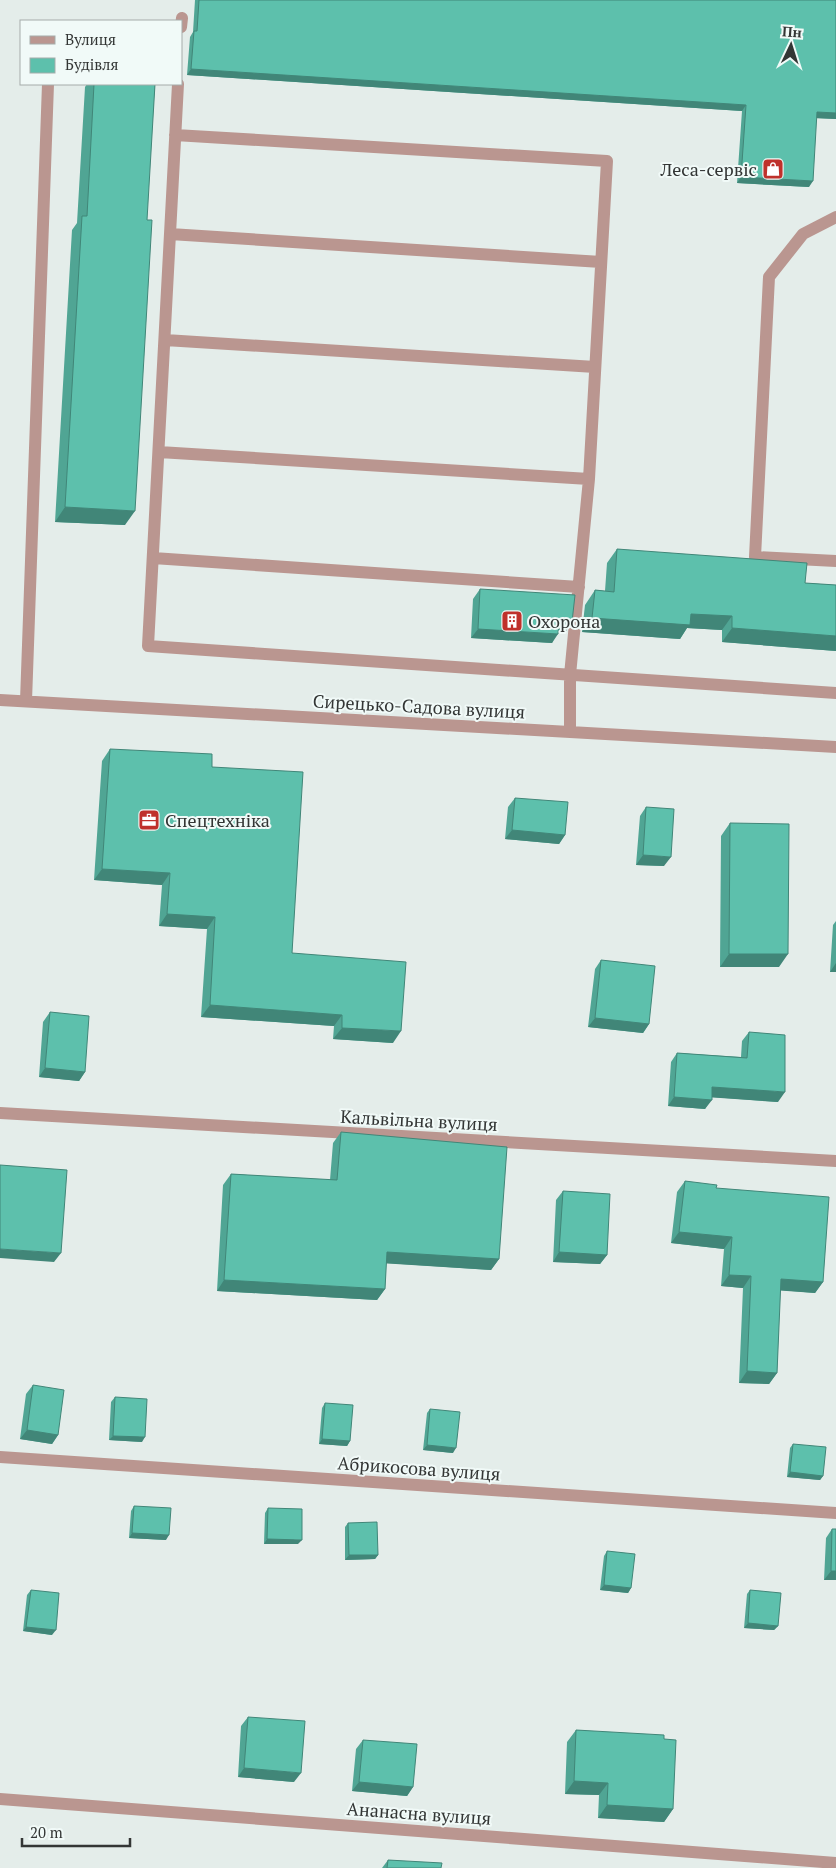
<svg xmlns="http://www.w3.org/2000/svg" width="836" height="1868" viewBox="0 0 836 1868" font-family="'PT Serif',serif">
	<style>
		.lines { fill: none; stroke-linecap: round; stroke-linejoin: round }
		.minor { stroke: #ba9690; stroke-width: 12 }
		.wall { fill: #50a594 }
		.shaded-wall { fill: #418678 }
		.building { fill: #5dc0ac; stroke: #418678 }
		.labels { text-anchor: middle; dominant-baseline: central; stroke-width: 4; stroke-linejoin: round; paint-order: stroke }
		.poi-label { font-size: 18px; fill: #333635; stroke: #f1faf8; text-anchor: start }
		.street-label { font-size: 18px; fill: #333635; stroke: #f1faf8 }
	</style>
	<rect width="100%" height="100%" fill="#e4edea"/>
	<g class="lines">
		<path class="minor" d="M181 27 182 18
			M178 84 148 646 836 693
			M175 135 607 161 589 479 570 675V732
			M836 217 803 234 769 277 755 557 836 561
			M170 234 601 262
			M165 340 595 367
			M159 452 589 479
			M153 558 579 587
			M0 700 836 747
			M26 701 48 84
			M0 1113 836 1161
			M0 1457 836 1513
			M0 1799 836 1863"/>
	</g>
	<path class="wall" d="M195 0H836V119L816 118 809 187 737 183 742 111 187 75 190 37 193 32Z
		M87 84H155L125 525 55 522 72 230 77 223 85 87Z
		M617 549 805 583 836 585V651L722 642V630L687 628 680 639 582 632 585 605 595 590 605 591 607 563Z
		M480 589 566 631 558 630 552 643 471 638 473 599Z
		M110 749 212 767 292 953 393 1043 333 1039 334 1026 201 1017 207 929 159 926 162 885 94 880 102 761Z
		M515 798 565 835 559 844 505 839 508 807Z
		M646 807 664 866 636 865 640 816Z
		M730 823 779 967H720L721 836Z
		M836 921V972H830L833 925Z
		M601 960 649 1024 643 1033 588 1027 595 969Z
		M50 1012 85 1072 79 1081 39 1077 43 1022Z
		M749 1032 778 1102 712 1097 705 1109 668 1106 671 1062 677 1053 741 1057 742 1041Z
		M341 1132 499 1259 491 1270 386 1263 385 1289 377 1300 217 1291 223 1185 231 1174 330 1180 333 1143Z
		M685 1181 716 1188 823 1282 815 1293 780 1290 777 1373 769 1384 739 1383 743 1288 721 1286 724 1249 671 1243 677 1192Z
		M563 1191 607 1255 600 1264 553 1262 556 1200Z
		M33 1385 58 1435 52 1444 20 1439 26 1394Z
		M115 1397 142 1442 109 1440 111 1402Z
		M325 1403 350 1441 347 1446 319 1444 322 1408Z
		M430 1409 453 1453 423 1450 427 1413Z
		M793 1444 823 1476 820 1480 787 1477 790 1448Z
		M134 1506 166 1540 129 1538 131 1511Z
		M268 1508 298 1544H264L265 1513Z
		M348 1523 378 1555 375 1559 345 1560V1527Z
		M832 1529H836V1580H824L826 1538Z
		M607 1551 631 1588 628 1593 600 1590 604 1556Z
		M31 1590 52 1635 23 1631 27 1595Z
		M750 1590 778 1626 774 1630 744 1628 747 1594Z
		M248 1717 294 1782 238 1777 241 1726Z
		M576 1730 664 1739 673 1809 664 1822 598 1818 599 1795 565 1794 567 1742Z
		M363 1740 413 1787 407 1796 352 1791 356 1749Z
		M388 1860 441 1868H382Z"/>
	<path class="shaded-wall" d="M191 69 746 105 742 111 187 75Z
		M817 112 836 113V119L813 118Z
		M741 177 813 181 809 187 737 183Z
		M65 507 135 511 125 525 55 522Z
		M691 614 732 616 722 630 687 628 680 639 582 632 592 618Z
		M559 620 572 622 566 631 552 630Z
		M732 628 836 636V651L722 642Z
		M478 629 558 634 552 643 471 638Z
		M512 830 565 835 559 844 505 839Z
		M643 855 671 857 664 866 636 865Z
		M102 869 170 873 162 885 94 880Z
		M167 914 215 917 207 929 159 926Z
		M729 954H788L779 967H720Z
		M836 963V972H830Z
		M210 1005 342 1015 334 1026 201 1017Z
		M595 1018 649 1024 643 1033 588 1027Z
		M342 1028 401 1031 393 1043 333 1039Z
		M45 1068 85 1072 79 1081 39 1077Z
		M712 1087 785 1092 778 1102 706 1097Z
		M674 1097 712 1100 705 1109 668 1106Z
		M679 1232 732 1237 724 1249 671 1243Z
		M0 1249 61 1253 54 1262 0 1258Z
		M387 1252 499 1259 491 1270 380 1263Z
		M559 1252 607 1255 600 1264 553 1262Z
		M729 1275 751 1276 743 1288 721 1286Z
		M781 1279 823 1282 815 1293 773 1290Z
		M224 1280 385 1289 377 1300 217 1291Z
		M747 1371 777 1373 769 1384 739 1383Z
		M27 1430 58 1435 52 1444 20 1439Z
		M113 1436 145 1437 142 1442 109 1440Z
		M322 1439 350 1441 347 1446 319 1444Z
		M427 1445 456 1448 453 1453 423 1450Z
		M790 1472 823 1476 820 1480 787 1477Z
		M132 1533 169 1535 166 1540 129 1538Z
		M267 1539 302 1540 298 1544H264Z
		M349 1555H378L375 1559 345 1560Z
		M831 1571H836V1580H824Z
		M604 1585 631 1588 628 1593 600 1590Z
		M748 1623 778 1626 774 1630 744 1628Z
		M26 1627 56 1630 52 1635 23 1631Z
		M244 1768 301 1773 294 1782 238 1777Z
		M574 1781 608 1783 599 1795 565 1794Z
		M359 1782 413 1787 407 1796 352 1791Z
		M607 1805 673 1809 664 1822 598 1818Z"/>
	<path class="building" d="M199 0H836V113L817 112 813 181 741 177 746 105 191 69 194 31H197Z
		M94 84H155L147 220H152L135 511 65 507 82 216H87Z
		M617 549 807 563 805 583 836 585V636L732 628V616L691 614 690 625 592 618 595 590 614 592Z
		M480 589 575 595 572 622 559 620 558 634 478 629Z
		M110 749 212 754V767L303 772 292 953 406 962 401 1031 342 1028V1015L210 1005 215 917 167 914 170 873 102 869Z
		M515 798 568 802 565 835 512 830Z
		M646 807 674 809 671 857 643 855Z
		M730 823 789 824 788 954H729Z
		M601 960 655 966 649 1024 595 1018Z
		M50 1012 89 1016 85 1072 45 1068Z
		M749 1032 785 1035V1092L712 1087V1100L674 1097 677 1053 747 1058Z
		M341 1132 507 1147 499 1259 387 1252 385 1289 224 1280 231 1174 337 1180Z
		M0 1165 67 1170 61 1253 0 1249Z
		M685 1181 717 1185 716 1188 829 1197 823 1282 781 1279 777 1373 747 1371 751 1276 729 1275 732 1237 679 1232Z
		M563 1191 610 1194 607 1255 559 1252Z
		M33 1385 64 1390 58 1435 27 1430Z
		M115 1397 147 1399 145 1437 113 1436Z
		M325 1403 353 1405 350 1441 322 1439Z
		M430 1409 460 1412 456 1448 427 1445Z
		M793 1444 826 1447 823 1476 790 1472Z
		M134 1506 171 1508 169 1535 132 1533Z
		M268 1508 302 1509V1540L267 1539Z
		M377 1522 378 1555H349L348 1523Z
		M832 1529H836V1571H831Z
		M607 1551 635 1554 631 1588 604 1585Z
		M31 1590 59 1593 56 1630 26 1627Z
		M750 1590 781 1593 778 1626 748 1623Z
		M248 1717 305 1721 301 1773 244 1768Z
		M576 1730 664 1735V1739L676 1740 673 1809 607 1805 608 1783 574 1781Z
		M363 1740 417 1744 413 1787 359 1782Z
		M388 1860 442 1863 441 1868H387Z"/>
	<defs>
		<g id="shop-square" transform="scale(1.125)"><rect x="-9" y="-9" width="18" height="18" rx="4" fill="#bf312b" stroke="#f1faf8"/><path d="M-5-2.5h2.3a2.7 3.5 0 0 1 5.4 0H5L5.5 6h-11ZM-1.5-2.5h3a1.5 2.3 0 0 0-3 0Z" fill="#fff"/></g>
		<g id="building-square" transform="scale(1.125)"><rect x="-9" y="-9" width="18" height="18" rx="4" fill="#bf312b" stroke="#f1faf8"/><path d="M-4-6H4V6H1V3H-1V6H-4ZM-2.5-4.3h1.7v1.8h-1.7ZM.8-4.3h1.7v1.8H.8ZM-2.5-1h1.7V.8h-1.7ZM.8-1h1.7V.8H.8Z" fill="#fff"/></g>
		<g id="office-square" transform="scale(1.125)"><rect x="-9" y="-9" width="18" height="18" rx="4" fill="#bf312b" stroke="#f1faf8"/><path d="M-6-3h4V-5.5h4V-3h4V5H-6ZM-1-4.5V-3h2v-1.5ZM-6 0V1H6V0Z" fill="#fff"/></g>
	</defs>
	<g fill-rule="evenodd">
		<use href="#shop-square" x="773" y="169"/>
		<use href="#building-square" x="512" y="621"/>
		<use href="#office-square" x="149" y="820"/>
	</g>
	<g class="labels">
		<g class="poi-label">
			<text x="757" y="169" text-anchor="end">Леса-сервіс</text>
			<text x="528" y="621">Охорона</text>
			<text x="165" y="820">Спецтехніка</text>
		</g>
		<g class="street-label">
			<text transform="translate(419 706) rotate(3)">Сирецько-Садова вулиця</text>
			<text transform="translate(419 1120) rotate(3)">Кальвільна вулиця</text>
			<text transform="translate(419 1468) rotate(4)">Абрикосова вулиця</text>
			<text transform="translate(419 1813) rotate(4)">Ананасна вулиця</text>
		</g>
	</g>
	<rect x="20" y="20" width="162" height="65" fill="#f1faf8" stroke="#a5acaa"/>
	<rect x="30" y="36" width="25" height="8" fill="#ba9690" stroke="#a5acaa"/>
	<text x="65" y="45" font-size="15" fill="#333635">Вулиця</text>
	<rect x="30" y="58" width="25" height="15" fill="#5dc0ac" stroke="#a5acaa"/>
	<text x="65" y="70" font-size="15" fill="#333635">Будівля</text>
	<g transform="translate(791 45) rotate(4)" stroke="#f1faf8" stroke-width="4" paint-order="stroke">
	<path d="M0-4L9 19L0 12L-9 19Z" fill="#333635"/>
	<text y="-8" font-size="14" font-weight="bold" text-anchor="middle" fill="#333635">Пн</text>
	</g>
	<path d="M22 1838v8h108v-8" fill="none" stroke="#333635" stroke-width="2.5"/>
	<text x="30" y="1838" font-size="15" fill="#333635" stroke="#f1faf8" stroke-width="4" paint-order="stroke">20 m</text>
</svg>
